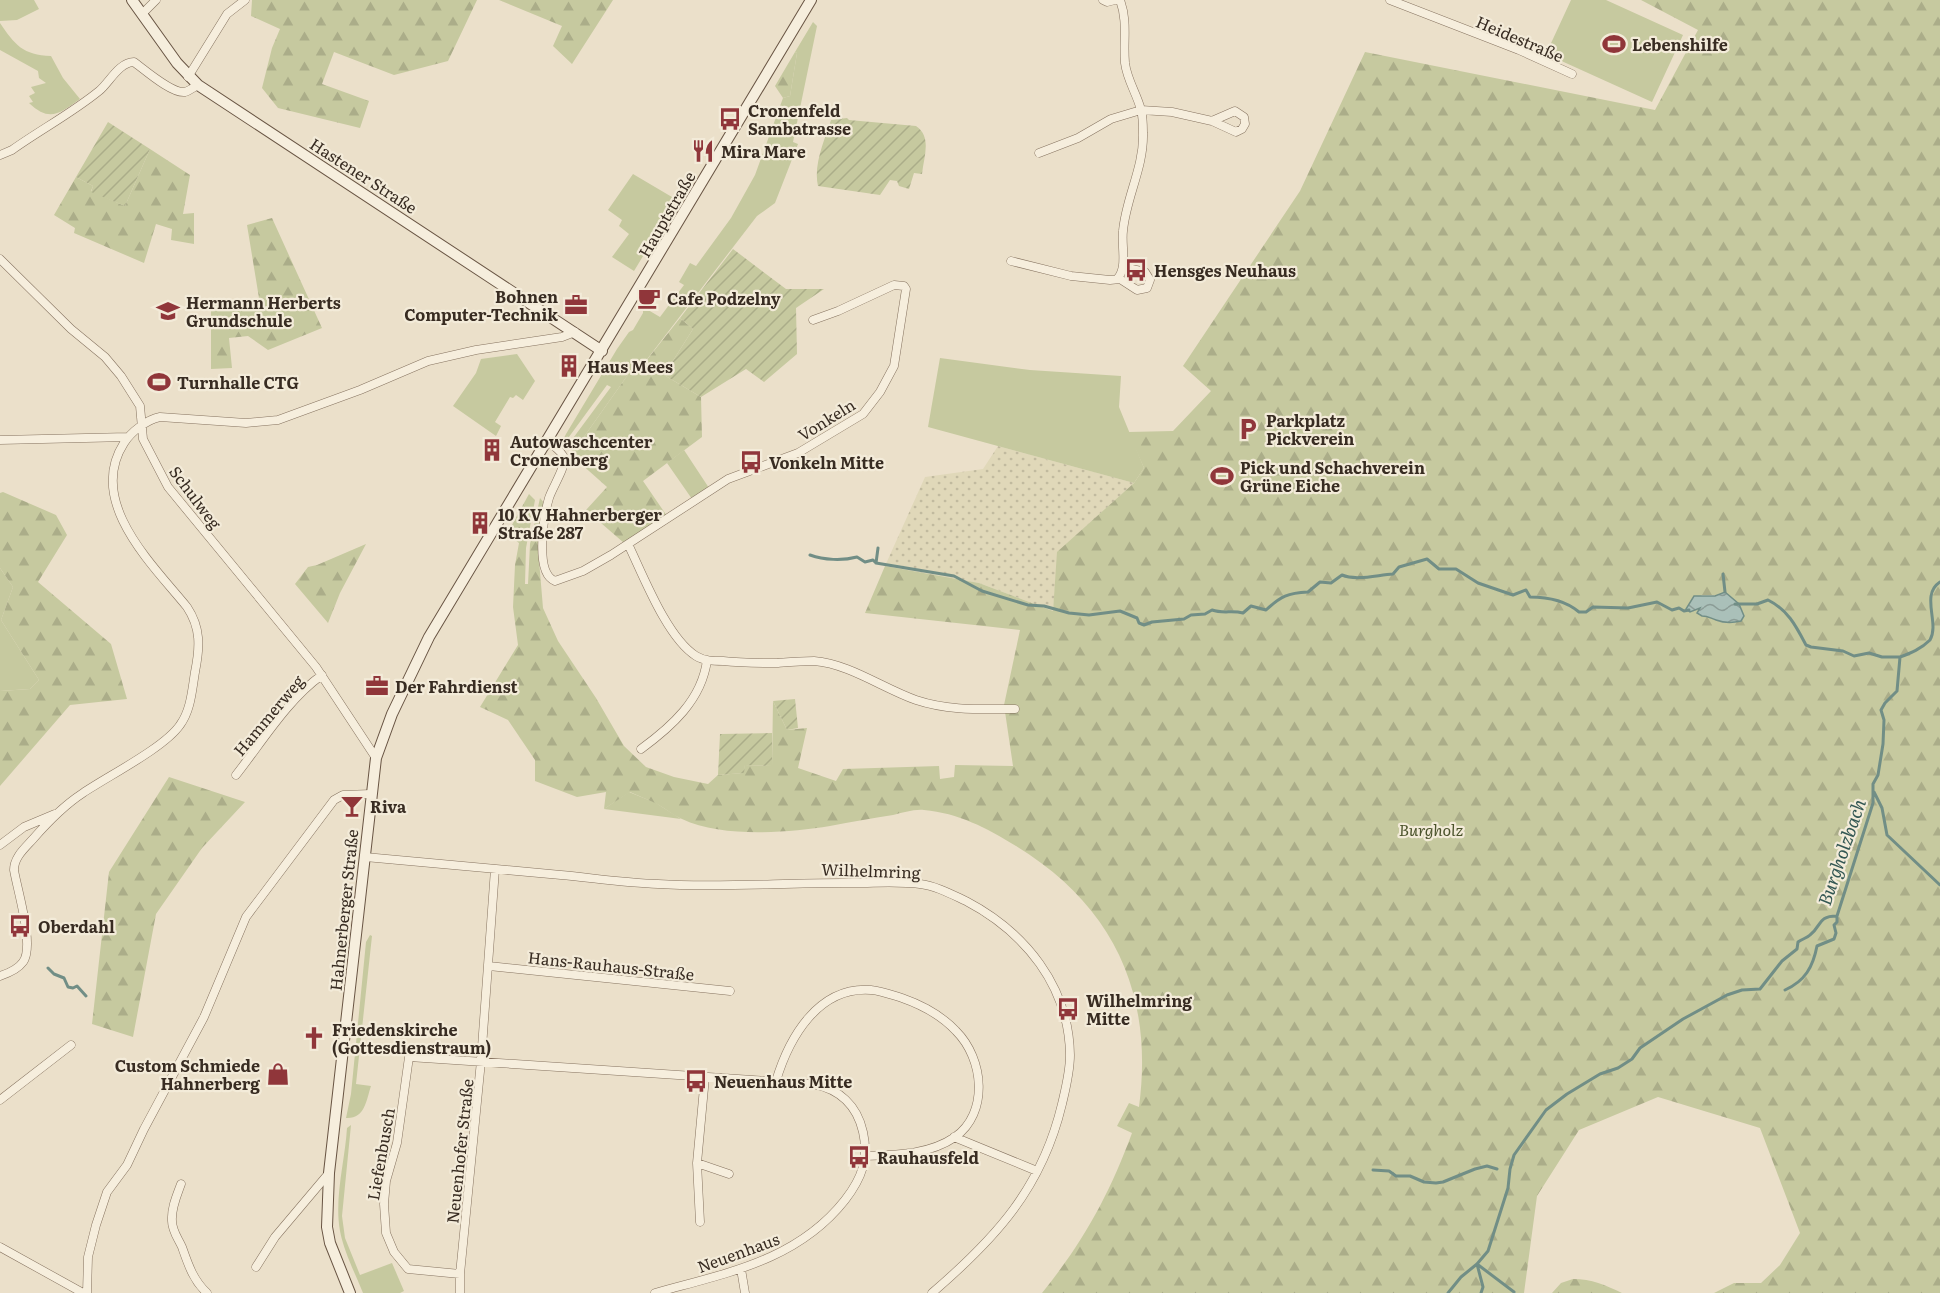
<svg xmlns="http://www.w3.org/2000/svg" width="1940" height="1293" viewBox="0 0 1940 1293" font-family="Literata,serif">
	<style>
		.farmland { fill: url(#farmland-dots) }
		.green { fill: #c6c99f }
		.forest { fill: url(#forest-firs); fill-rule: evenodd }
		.garden { fill: url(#garden-furrows) }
		.water { fill: url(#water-waves); stroke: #718e86; stroke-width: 1.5 }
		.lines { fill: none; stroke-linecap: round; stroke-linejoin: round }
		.stream { stroke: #718e86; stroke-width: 3 }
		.street-casing { stroke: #867360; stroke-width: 9 }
		.secondary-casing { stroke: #685443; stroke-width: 12 }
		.street { stroke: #f6eedd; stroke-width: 8 }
		.secondary { stroke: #f6eedd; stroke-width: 10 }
		.labels { text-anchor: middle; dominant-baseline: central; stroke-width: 4.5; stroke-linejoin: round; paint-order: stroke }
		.street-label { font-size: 16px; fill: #382c22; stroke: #f3ebd9 }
		.poi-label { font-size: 16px; font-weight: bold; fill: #382c22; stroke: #f3ebd9; text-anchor: start }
		.park-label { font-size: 16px; font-style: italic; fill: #4b532b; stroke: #f3ebd9 }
		.water-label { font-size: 18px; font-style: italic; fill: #335753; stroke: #f3ebd9 }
	</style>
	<defs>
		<pattern id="farmland-dots" width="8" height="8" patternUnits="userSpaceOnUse" patternTransform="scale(1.5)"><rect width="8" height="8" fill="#e0d8b9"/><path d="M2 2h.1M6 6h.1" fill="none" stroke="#c1ba9f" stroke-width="1.8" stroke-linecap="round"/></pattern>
		<pattern id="forest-firs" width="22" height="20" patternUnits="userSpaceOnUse" patternTransform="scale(1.5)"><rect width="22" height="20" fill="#c6c99f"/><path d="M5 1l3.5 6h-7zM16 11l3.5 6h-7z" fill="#abad89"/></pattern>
		<pattern id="garden-furrows" width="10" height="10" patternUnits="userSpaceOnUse" patternTransform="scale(1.5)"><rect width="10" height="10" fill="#c6c99f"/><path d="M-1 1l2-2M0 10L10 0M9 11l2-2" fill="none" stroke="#abad89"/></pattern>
		<pattern id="water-waves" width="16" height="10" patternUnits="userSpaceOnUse" patternTransform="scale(1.5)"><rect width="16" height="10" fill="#aac0b9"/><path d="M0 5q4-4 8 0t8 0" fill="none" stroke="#8b9c96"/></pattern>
	</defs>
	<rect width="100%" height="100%" fill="#ebe0ca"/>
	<path class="farmland" d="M998 446 1134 483 1058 552 1053 611 979 583 885 566 925 477 983 469Z"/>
	<path class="green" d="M0 0H34L39 9 17 20 0 21Z
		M1571 0H1606L1683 35 1652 102 1546 54Z
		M813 22 817 26 793 142 798 144 775 203 757 216 638 371 632 369 571 455 573 449 568 445 611 387 607 385 563 445 561 444 566 434 617 349 629 332 633 330 643 313V307L660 317 684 285 679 282 690 263 696 266 731 218 755 175 783 98 790 96 797 53 795 52Z
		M0 23C15 45 23 55 51 56L63 78 80 99C60 113 50 123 29 103L33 102 29 96 35 93 31 87 46 83 39 78 38 71 0 50Z
		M633 174 677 200 634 271 612 257 629 234 619 226 622 220 608 210Z
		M517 354 535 381 523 400 516 395 513 398 510 397 495 422 501 426 496 436 453 406 476 373 481 359Z
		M940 358 1030 370 1121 376 1119 407 1144 468 1134 483 928 427Z
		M684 450 709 488 692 499 667 463Z
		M0 568 13 587 1 620 39 680 30 689 0 691Z
		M629 792 656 803 681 819 604 809Z
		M370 935 372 936 356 1084 371 1086C366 1101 365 1119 346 1118L351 1094 366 942Z
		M351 1125 342 1216 345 1238 360 1275 392 1263 404 1291 400 1293H363C355 1273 344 1252 340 1231 334 1198 345 1161 347 1128Z"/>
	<path class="forest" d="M252 0H477L448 61 394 75 334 52 322 84 369 101 360 128 278 108 262 88 272 48 280 29 251 16Z
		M499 0H613L572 64 553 46 562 26Z
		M1641 0H1940V1293H1714L1734 1283H1761L1780 1265 1800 1233 1760 1128 1658 1097 1579 1130 1537 1196 1524 1293H1042C1084 1241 1109 1195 1132 1133L1117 1126 1129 1103 1139 1107C1154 994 1114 906 1016 846 987 828 958 813 924 810 914 809 902 813 893 815 872 818 851 822 830 826 787 833 722 838 682 819 672 815 664 807 655 803 647 799 638 796 630 792L604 809 606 792 577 797 535 781V760L508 720 480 707 518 645 513 607 515 565 519 543 507 534 529 494 535 500 526 548 525 584H528L530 544 540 498 545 504 539 560 543 608 558 641 596 698 624 746 646 767 674 777 708 784 718 775 743 773 745 765 772 766 773 701 787 730 807 728 798 768 836 781 843 769 939 766 940 779 954 777 955 765 1013 766 1004 705 1020 630 865 613 885 566 979 583 1053 611 1057 552 1134 483 1144 468 1128 432 1173 431 1211 391 1183 366 1300 191 1365 52 1655 110 1698 30ZM1702 595H1721L1739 604 1744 616C1734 630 1709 621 1702 608L1690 612 1688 605Z
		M795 52 797 53 790 96 783 98 775 86Z
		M150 149 190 175 183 214 194 213V244L171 240 172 229 156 224 144 263 74 233 75 228 54 215 76 177 93 186 91 191 125 206Z
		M272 218 322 328 268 350 248 336 229 338 232 368 211 369V306L259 298 247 225Z
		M680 318 693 329 664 375 701 397 702 437 643 481 667 516 624 543 586 510 607 487 571 455 632 369 638 371Z
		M3 492 56 515 67 535 38 582 111 644 127 699 70 705 0 786V691L30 689 39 680 1 620 13 587 0 568V493Z
		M366 544 340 593 328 623 295 584 308 567 317 565Z
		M169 777 245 802 202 848 156 914 133 1037 92 1024 109 872Z
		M1573 1279C1592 1279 1605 1285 1622 1293H1552L1561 1283Z"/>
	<path class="garden" d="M847 118 849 120 916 126C932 137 924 156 922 174L914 173 909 189 899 186 897 181 890 180 880 195 818 186C813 165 825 139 831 120Z
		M108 122 150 149 125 206 91 192 93 186 76 177Z
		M733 249 786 289H824L796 308 797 354 764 382 746 369 701 397 664 375 693 329 680 318Z
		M795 699 798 728 787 730 773 701Z
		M772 733V766L745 765 744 773 718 775 720 734Z"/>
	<path class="water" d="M1725 592 1739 604 1744 616 1741 621C1733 623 1724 623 1716 620 1710 618 1708 616 1702 616L1697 613 1700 608 1690 612 1686 609 1694 596H1715Z"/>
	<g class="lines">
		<path class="stream" d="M810 555C824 560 842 561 857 557L865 562 873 560 876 563 954 576 982 591 1028 605 1044 606 1069 613 1089 615 1120 611 1137 618 1139 623 1144 625 1152 622 1184 619 1191 615 1205 614 1212 610C1223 614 1232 610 1243 613L1251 606 1266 610C1281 596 1288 593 1308 592L1320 582 1331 583 1342 575C1356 581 1377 575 1393 574L1399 567 1427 559 1439 569H1456L1478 583 1513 595 1526 590 1530 597C1547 597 1566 601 1579 612H1586L1593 607 1628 608 1657 602 1672 610 1679 608 1684 611 1689 610
			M876 563 878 548
			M1723 574 1725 592
			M1735 604H1757L1768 600C1788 610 1796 626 1806 645L1811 647 1843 651 1854 656 1869 653 1882 657H1900
			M1874 792 1882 808 1887 835 1940 885
			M48 968 54 974 64 978 68 987 73 988 77 986 86 996
			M1785 990C1805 981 1813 967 1817 946L1834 939 1836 933 1834 925 1837 922V917
			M1373 1170 1389 1171 1396 1176H1410L1424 1182 1436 1183 1443 1182 1475 1169 1487 1166 1497 1169
			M1477 1264 1514 1292
			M1477 1264 1483 1287 1481 1293
			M1448 1293 1461 1277 1477 1264 1488 1251 1508 1188 1510 1169 1514 1155 1546 1110 1567 1094 1600 1074 1618 1068 1632 1059 1640 1048 1683 1019 1727 995 1742 990 1760 989 1782 961 1797 949 1798 942C1802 939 1807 938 1810 935 1822 926 1817 916 1837 916L1873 803V784L1878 775 1883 744 1884 720 1881 710 1885 703 1897 691 1900 657C1911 653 1921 649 1930 640 1940 623 1920 595 1940 582"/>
		<g class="street-casing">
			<path id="street" d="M1103 0 1107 2 1115 0
				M1390 0 1519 50 1572 74
				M142 14 156 0
				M188 77 227 14 245 0
				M1039 153 1078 138 1111 119 1141 110 1172 112 1212 121 1236 132 1242 129 1245 124 1244 117 1235 111 1212 121
				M0 155 12 150C40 130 72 113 99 91 109 83 119 62 134 62 145 70 172 94 185 92 189 91 194 87 198 85
				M0 259 71 329 105 357 121 376 140 406 143 439 168 487 316 667 376 758
				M1011 261 1071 276 1110 280 1120 279 1137 290 1147 288 1150 280 1145 272 1123 267
				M1117 279C1128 268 1121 246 1123 231 1126 197 1144 168 1143 133 1143 126 1143 117 1141 110 1137 94 1127 80 1125 63 1123 40 1128 22 1120 0
				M0 440 128 437
				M548 441C553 446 562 451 564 458 566 467 552 488 549 498 544 515 534 573 555 581L583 571 611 555 728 479 798 453 863 414 880 392 894 366 906 289 904 286 894 285 838 311 813 320
				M628 544C643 575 667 638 696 656 704 661 714 661 723 661 741 663 759 663 777 663 790 662 802 661 814 661 850 664 882 688 916 700 949 711 981 709 1015 709
				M641 749C671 727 702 700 707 660
				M236 775C262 742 288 699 322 675
				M0 845 24 827 55 814
				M365 857C430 863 495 869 561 875 593 878 626 883 658 884 723 888 789 882 855 883 876 883 898 881 920 884 936 886 951 894 966 901 1025 932 1069 986 1070 1055 1070 1072 1066 1087 1062 1104 1042 1188 996 1238 932 1293
				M489 966 730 991
				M0 976C9 973 18 969 23 962 35 946 17 889 14 870 14 857 25 848 33 839 48 822 63 806 83 793 108 776 164 748 180 725 191 710 192 690 195 672 200 647 201 628 187 607 153 565 86 502 124 443 131 432 146 420 160 417L246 423 278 420 360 390 428 361 476 350 562 337 575 332
				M776 1081C789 1038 818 986 871 990 882 991 892 995 902 998 922 1005 942 1016 956 1031 984 1059 989 1113 955 1137 929 1155 895 1155 866 1156
				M0 1100 71 1045
				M954 1137 1037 1171
				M697 1163 705 1077
				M181 1184C177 1195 171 1208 172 1221 172 1231 178 1238 182 1247 188 1264 193 1280 207 1293
				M700 1222 697 1163 729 1174
				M0 1247 83 1293
				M256 1267 275 1237 329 1173
				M741 1269 745 1293
				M460 1274 408 1269 394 1252 386 1233 384 1204 386 1181 397 1143 409 1057 813 1084C839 1089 857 1105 863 1132 869 1159 862 1178 845 1200 797 1261 726 1273 655 1293
				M87 1293 88 1257 96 1225 107 1192 127 1165 144 1129 204 1017 246 917 334 800 343 795 371 794
				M460 1293V1274L481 1061 495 869"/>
		</g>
		<g class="secondary-casing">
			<path id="secondary" d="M132 0 177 63 198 85 602 351
				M350 1293 330 1243 327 1227 329 1173 376 758 392 714 429 637 811 0"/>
		</g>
		<use href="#street" class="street"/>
		<use href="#secondary" class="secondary"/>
	</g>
	<defs>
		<g id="stadium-bare" transform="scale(1.8)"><path d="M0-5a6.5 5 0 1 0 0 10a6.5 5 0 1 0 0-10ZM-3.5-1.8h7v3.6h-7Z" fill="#90363a" stroke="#f3ebd9" stroke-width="2.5" paint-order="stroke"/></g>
		<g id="bus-bare" transform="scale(1.8)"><path d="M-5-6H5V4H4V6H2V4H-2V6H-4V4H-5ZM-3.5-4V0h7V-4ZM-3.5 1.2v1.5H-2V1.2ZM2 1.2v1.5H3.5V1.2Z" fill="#90363a" stroke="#f3ebd9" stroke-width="2.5" paint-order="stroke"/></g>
		<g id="restaurant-bare" transform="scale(1.8)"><path d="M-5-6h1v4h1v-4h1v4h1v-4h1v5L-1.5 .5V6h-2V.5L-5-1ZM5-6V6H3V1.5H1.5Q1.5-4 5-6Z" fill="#90363a" stroke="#f3ebd9" stroke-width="2.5" paint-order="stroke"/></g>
		<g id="cafe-bare" transform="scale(1.8)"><path d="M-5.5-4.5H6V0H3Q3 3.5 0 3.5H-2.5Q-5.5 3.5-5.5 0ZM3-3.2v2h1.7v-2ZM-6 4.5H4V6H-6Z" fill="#90363a" stroke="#f3ebd9" stroke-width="2.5" paint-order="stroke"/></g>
		<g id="office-bare" transform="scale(1.8)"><path d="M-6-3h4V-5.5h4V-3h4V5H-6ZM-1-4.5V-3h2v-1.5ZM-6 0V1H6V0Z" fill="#90363a" stroke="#f3ebd9" stroke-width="2.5" paint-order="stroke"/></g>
		<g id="school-bare" transform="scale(1.8)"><path d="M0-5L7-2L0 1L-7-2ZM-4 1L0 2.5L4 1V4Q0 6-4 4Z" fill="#90363a" stroke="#f3ebd9" stroke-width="2.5" paint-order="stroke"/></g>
		<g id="building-bare" transform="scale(1.8)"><path d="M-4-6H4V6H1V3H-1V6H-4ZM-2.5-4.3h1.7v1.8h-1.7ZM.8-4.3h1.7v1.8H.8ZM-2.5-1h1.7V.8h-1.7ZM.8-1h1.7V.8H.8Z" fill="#90363a" stroke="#f3ebd9" stroke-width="2.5" paint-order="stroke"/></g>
		<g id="parking-bare" transform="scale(1.8)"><path d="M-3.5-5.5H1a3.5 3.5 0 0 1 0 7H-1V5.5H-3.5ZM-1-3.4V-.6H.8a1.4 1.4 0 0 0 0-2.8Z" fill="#90363a" stroke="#f3ebd9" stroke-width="2.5" paint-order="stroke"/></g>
		<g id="bar-bare" transform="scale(1.8)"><path d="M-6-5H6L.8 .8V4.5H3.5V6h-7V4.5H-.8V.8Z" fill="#90363a" stroke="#f3ebd9" stroke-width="2.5" paint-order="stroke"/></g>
		<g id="church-bare" transform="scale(1.8)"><path d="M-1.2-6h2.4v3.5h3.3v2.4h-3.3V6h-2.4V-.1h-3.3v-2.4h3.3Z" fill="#90363a" stroke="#f3ebd9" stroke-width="2.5" paint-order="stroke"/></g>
		<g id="shop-bare" transform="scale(1.8)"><path d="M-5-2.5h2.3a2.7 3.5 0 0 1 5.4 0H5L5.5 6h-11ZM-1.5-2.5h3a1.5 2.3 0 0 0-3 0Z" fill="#90363a" stroke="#f3ebd9" stroke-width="2.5" paint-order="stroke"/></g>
	</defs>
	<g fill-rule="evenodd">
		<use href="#stadium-bare" x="1614" y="44"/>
		<use href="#bus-bare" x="730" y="119"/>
		<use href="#restaurant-bare" x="703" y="151"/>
		<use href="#bus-bare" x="1136" y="270"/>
		<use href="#cafe-bare" x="649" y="298"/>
		<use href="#office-bare" x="576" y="305"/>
		<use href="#school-bare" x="168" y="311"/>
		<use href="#building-bare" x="569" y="366"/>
		<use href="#stadium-bare" x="159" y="382"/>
		<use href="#parking-bare" x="1248" y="429"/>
		<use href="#building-bare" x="492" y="450"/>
		<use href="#bus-bare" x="751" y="462"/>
		<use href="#stadium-bare" x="1222" y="476"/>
		<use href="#building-bare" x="480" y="523"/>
		<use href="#office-bare" x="377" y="686"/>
		<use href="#bar-bare" x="352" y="806"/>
		<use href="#bus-bare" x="20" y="926"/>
		<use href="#bus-bare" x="1068" y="1009"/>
		<use href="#church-bare" x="314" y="1038"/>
		<use href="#shop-bare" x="278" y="1074"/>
		<use href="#bus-bare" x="696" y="1081"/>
		<use href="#bus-bare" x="859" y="1157"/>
	</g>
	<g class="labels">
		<g class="street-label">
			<text transform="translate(1520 38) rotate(23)">Heidestraße</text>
			<text transform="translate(364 175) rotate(33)">Hastener Straße</text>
			<text transform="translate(666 214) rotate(-60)">Hauptstraße</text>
			<text transform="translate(826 419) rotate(-32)">Vonkeln</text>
			<text transform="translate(196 497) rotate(53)">Schulweg</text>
			<text transform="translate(268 715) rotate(-50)">Hammerweg</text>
			<text transform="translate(871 870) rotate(2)">Wilhelmring</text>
			<text transform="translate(343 910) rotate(-84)">Hahnerberger Straße</text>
			<text transform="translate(611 965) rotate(6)">Hans-Rauhaus-Straße</text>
			<text transform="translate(459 1151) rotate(-84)">Neuenhofer Straße</text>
			<text transform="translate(380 1154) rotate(-80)">Liefenbusch</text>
			<text transform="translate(738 1252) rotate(-20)">Neuenhaus</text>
		</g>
		<g class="poi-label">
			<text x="1632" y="44">Lebenshilfe</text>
			<text x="748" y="110">Cronenfeld<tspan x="748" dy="18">Sambatrasse</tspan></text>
			<text x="721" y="151">Mira Mare</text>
			<text x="1154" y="270">Hensges Neuhaus</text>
			<text x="558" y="296" text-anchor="end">Bohnen<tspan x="558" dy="18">Computer-Technik</tspan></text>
			<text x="667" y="298">Cafe Podzelny</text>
			<text x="186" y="302">Hermann Herberts<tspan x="186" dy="18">Grundschule</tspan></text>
			<text x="587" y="366">Haus Mees</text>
			<text x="177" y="382">Turnhalle CTG</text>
			<text x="1266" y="420">Parkplatz<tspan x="1266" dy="18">Pickverein</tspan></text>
			<text x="510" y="441">Autowaschcenter<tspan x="510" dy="18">Cronenberg</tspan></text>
			<text x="769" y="462">Vonkeln Mitte</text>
			<text x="1240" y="467">Pick und Schachverein<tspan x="1240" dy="18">Grüne Eiche</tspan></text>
			<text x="498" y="514">10 KV Hahnerberger<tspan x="498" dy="18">Straße 287</tspan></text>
			<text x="395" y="686">Der Fahrdienst</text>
			<text x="370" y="806">Riva</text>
			<text x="38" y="926">Oberdahl</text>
			<text x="1086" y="1000">Wilhelmring<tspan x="1086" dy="18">Mitte</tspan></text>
			<text x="332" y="1029">Friedenskirche<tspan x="332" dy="18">(Gottesdienstraum)</tspan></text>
			<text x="260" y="1065" text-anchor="end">Custom Schmiede<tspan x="260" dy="18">Hahnerberg</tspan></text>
			<text x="714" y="1081">Neuenhaus Mitte</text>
			<text x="877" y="1157">Rauhausfeld</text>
		</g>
		<g class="park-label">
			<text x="1431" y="829">Burgholz</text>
		</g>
		<g class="water-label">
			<text transform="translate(1841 852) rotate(-71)">Burgholzbach</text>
		</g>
	</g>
</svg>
